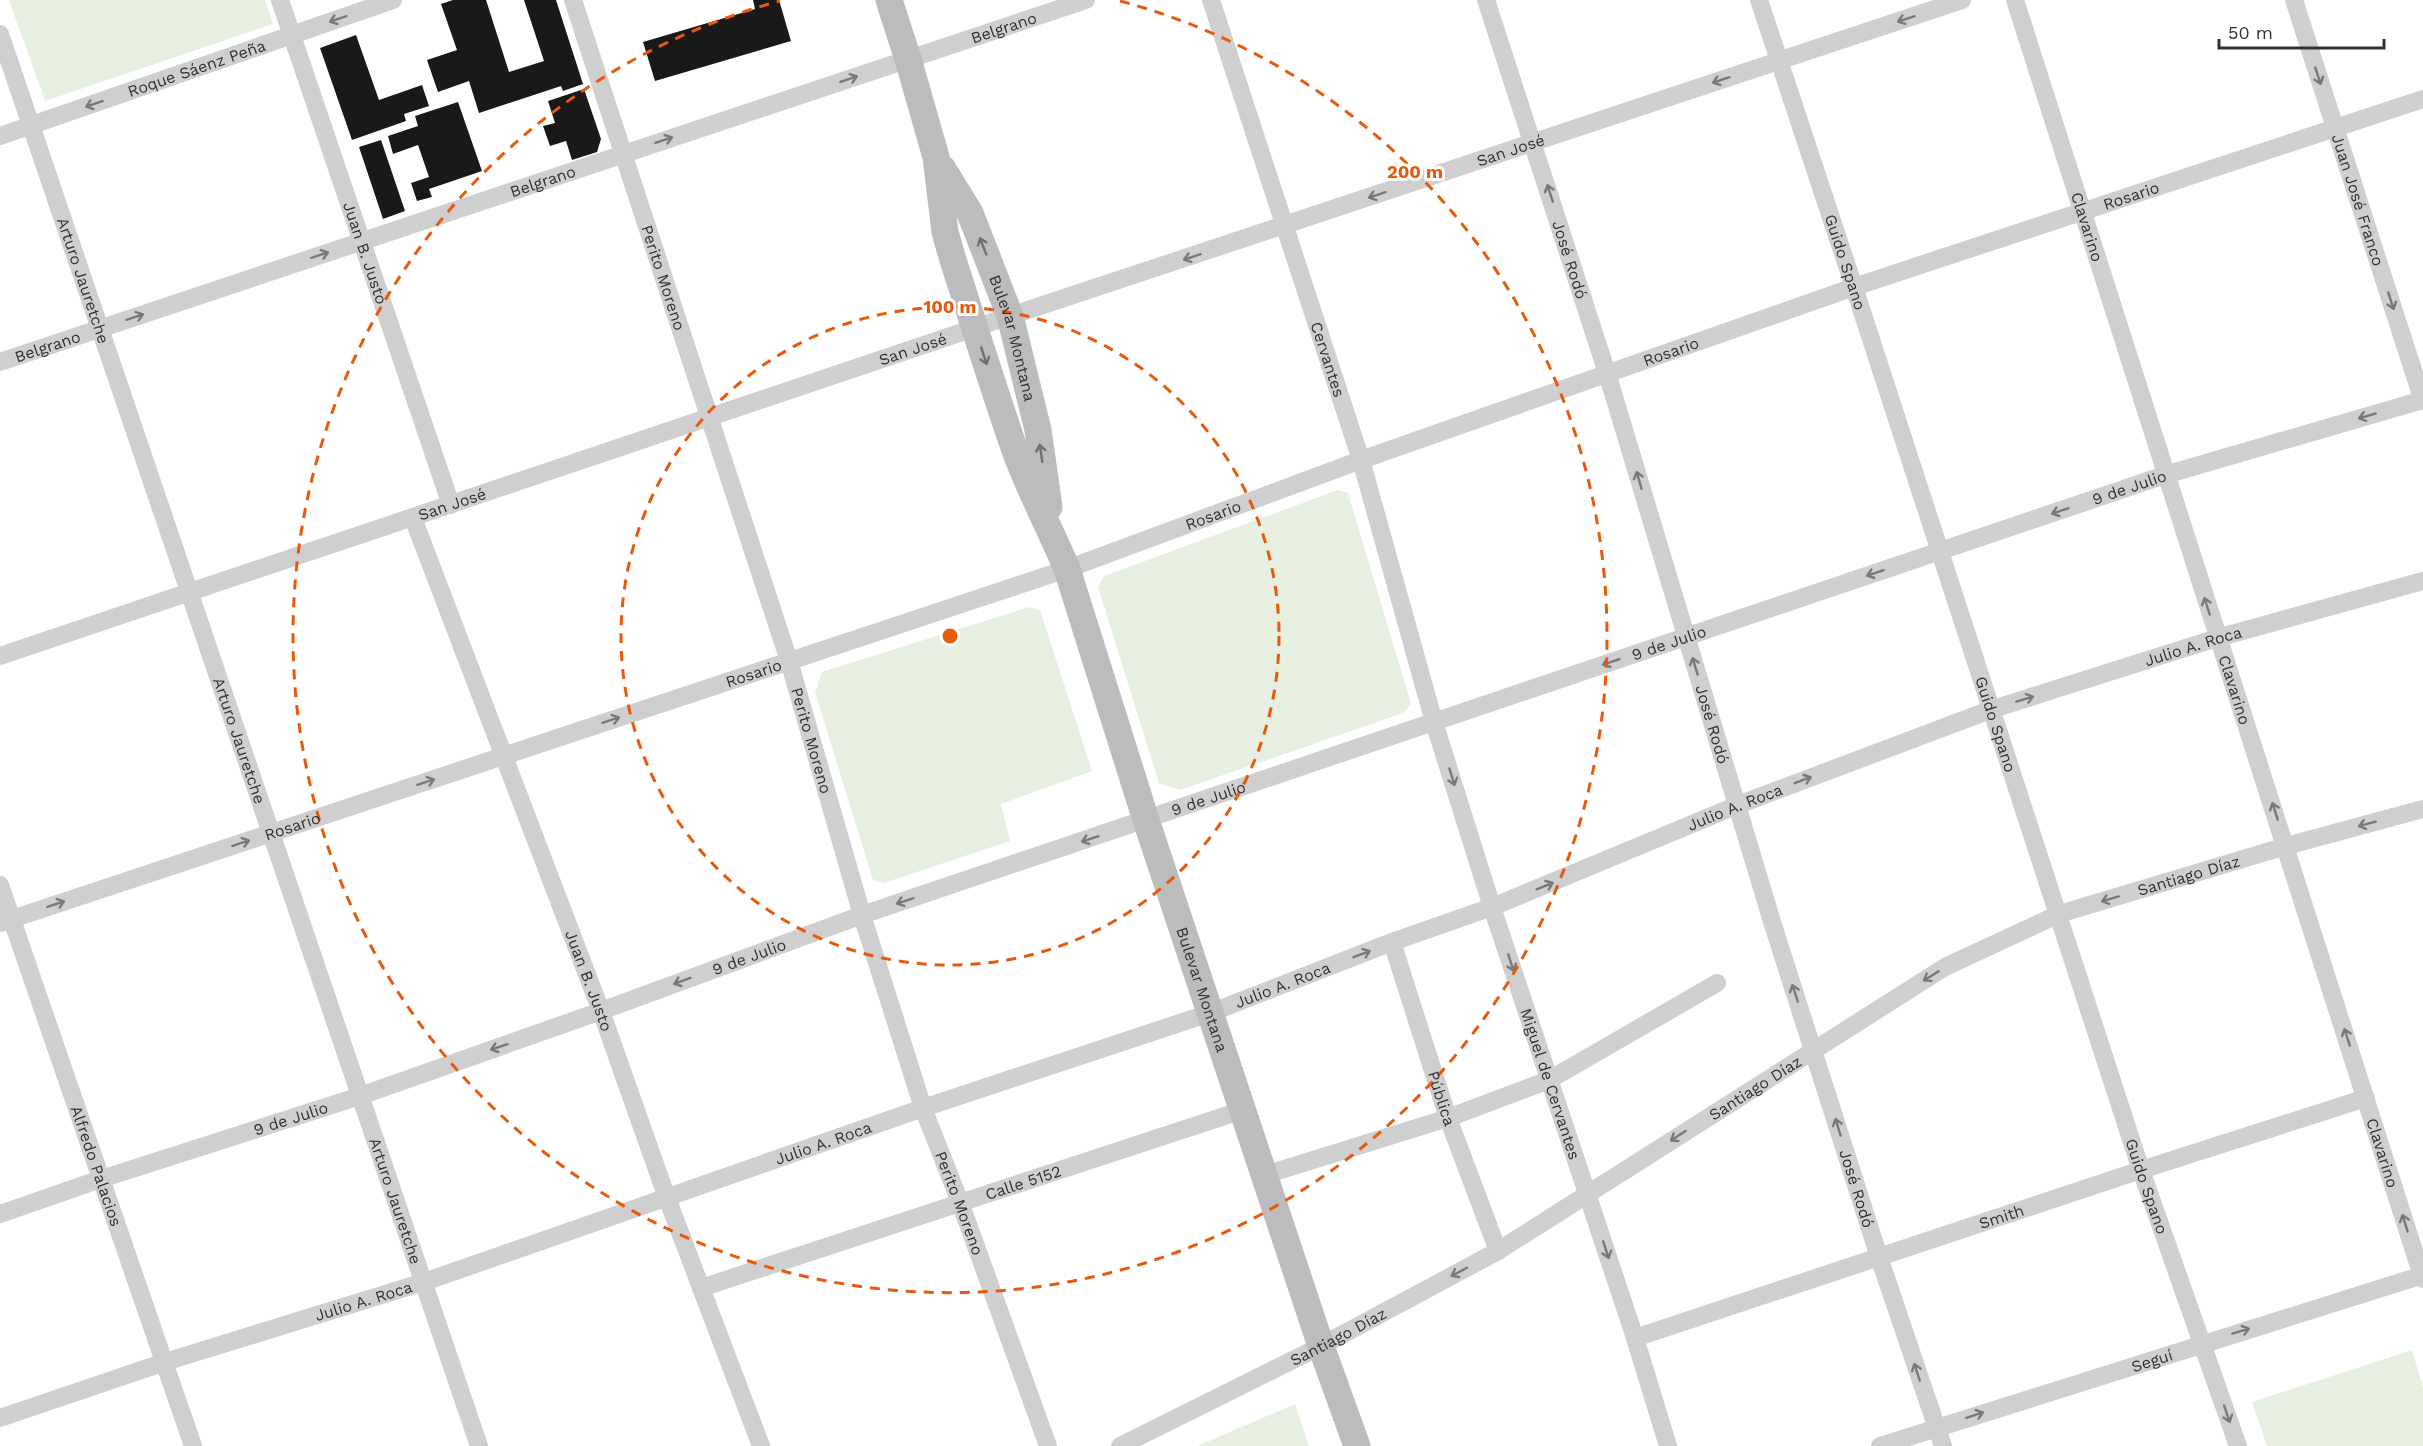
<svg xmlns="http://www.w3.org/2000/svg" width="2423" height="1446" viewBox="0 0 2423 1446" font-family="'Work Sans',sans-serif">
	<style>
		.green { fill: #e7efe0 }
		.building { fill: #191919 }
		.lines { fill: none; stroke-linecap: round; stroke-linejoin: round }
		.street { stroke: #cfcfcf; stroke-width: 18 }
		.secondary { stroke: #bcbcbc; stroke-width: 27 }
		.oneway { stroke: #797979 }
		.oneway2 { stroke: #707070 }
		.ring { fill: none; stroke: #e8590c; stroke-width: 3; stroke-dasharray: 10 8 }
		.labels { text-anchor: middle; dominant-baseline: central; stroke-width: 6; stroke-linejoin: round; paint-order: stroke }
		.street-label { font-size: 16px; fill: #323232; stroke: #fff }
		.centre { fill: #e8590c; stroke: #fff; stroke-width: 3 }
		.ring-label { font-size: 18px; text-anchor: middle; font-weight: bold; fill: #e8590c; stroke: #fff; stroke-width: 6; stroke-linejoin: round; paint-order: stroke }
	</style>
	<rect width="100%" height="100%" fill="#fff"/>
	<path class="green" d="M9 0H265L273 24 45 101Z
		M1338 490 1348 493 1411 704 1403 713 1180 790 1159 783 1098 587 1104 576Z
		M1029 607 1040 610 1092 771 1001 804 1010 841 884 883 873 880 815 692 822 672Z
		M2412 1350 2423 1387V1446H2267L2252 1402Z
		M1295 1404 1309 1446H1197Z"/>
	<path class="building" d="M453 0H486L509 72 544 61 524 0H556L583 84 563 91 561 86 479 113 469 81 438 92 427 60 457 50 441 4Z
		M753 0H779L791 41 655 81 643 42 755 9Z
		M356 35 379 100 422 85 429 106 404 114 406 121 352 140 320 48Z
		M584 89 601 139 597 152 572 160 566 141 550 146 543 126 555 123 548 101Z
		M458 102 482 171 429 189 432 197 417 201 411 183 429 177 418 145 393 154 388 136 418 126 415 116Z
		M381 140 405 211 383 219 359 147Z"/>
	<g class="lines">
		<g class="street">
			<path id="s1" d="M280 0 451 505"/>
			<path id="s2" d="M573 0 789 661 862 915 923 1108 960 1202 1048 1446"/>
			<path id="s3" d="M1211 0 1361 460 1434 722 1492 907 1635 1338 1668 1446"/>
			<path id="s4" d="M1486 0 1607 373 1773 925 1879 1257 1943 1446"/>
			<path id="s5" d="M1759 0 1854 287 2141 1170 2238 1446"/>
			<path id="s6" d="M2015 0 2423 1279"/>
			<path id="s7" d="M2294 0 2423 401"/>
			<path id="s8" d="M0 34 479 1446"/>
			<path id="s9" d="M0 136 393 0"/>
			<path id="s10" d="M0 362 1086 0"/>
			<path id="s11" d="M413 518 601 1011 667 1198 761 1446"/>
			<path id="s12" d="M0 656 1010 316 1962 0"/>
			<path id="s13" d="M0 885 193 1446"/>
			<path id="s14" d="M0 923 1067 569 1361 460 1854 287 2423 99"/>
			<path id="s15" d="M1392 942 1448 1118 1498 1251"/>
			<path d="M1265 1175 1448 1118 1549 1080 1717 983"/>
			<path id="s16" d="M0 1214 101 1179 360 1096 601 1011 862 915 2165 475 2423 400"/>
			<path id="s17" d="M701 1288 1243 1110"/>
			<path id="s18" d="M1635 1338 2141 1170 2366 1098"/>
			<path id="s19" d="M0 1418 165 1362 424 1282 923 1108 1210 1013 1392 942 1492 907 1738 805 1990 710 2217 638 2423 581"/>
			<path id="s20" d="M1120 1446 1321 1346 1498 1251 1945 967 2059 914 2286 846 2423 809"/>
			<path id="s21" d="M1880 1446 2423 1275"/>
		</g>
		<g class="secondary">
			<path id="s22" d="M889 0 908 59 936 157 945 232 953 260C974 325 994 391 1017 456 1032 495 1051 531 1067 569L1146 820 1321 1346 1357 1446"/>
			<path id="s23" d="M943 169 970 213 1010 316 1038 430 1049 507"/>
		</g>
	</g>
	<defs><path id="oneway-shaft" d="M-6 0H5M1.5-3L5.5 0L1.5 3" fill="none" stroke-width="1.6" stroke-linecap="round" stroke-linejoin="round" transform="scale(1.5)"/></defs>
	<g class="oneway">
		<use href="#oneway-shaft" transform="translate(338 19) rotate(161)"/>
		<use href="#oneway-shaft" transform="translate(1906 19) rotate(162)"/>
		<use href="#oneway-shaft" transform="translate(2318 76) rotate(72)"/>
		<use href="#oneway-shaft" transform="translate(849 79) rotate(-18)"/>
		<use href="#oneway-shaft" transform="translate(1721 80) rotate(162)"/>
		<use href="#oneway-shaft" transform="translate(94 104) rotate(161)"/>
		<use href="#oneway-shaft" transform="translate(664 140) rotate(-18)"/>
		<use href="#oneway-shaft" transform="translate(1550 193) rotate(-108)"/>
		<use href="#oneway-shaft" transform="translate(1377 195) rotate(162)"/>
		<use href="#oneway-shaft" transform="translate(320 255) rotate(-18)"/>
		<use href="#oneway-shaft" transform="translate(1192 257) rotate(162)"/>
		<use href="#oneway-shaft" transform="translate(2391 301) rotate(72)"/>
		<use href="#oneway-shaft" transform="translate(135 317) rotate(-18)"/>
		<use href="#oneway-shaft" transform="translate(2367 416) rotate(164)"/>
		<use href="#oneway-shaft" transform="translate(1639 480) rotate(-106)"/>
		<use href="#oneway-shaft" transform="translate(2060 511) rotate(161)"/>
		<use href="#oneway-shaft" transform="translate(1875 573) rotate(161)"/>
		<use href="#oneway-shaft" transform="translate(2207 606) rotate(-108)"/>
		<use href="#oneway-shaft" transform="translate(1611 662) rotate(161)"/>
		<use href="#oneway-shaft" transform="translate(1695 666) rotate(-107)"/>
		<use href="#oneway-shaft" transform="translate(2025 699) rotate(-17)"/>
		<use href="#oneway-shaft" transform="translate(611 720) rotate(-18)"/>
		<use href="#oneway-shaft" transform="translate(1452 777) rotate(73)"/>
		<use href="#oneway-shaft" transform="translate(1803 780) rotate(-21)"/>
		<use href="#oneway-shaft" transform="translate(426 782) rotate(-18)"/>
		<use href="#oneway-shaft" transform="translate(2275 811) rotate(-108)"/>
		<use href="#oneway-shaft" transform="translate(2367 824) rotate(165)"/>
		<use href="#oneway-shaft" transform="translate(1090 839) rotate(162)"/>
		<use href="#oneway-shaft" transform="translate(241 843) rotate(-18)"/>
		<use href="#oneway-shaft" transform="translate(1545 886) rotate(-22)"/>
		<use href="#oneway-shaft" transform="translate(2110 899) rotate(163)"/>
		<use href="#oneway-shaft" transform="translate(905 901) rotate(162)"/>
		<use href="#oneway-shaft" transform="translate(56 904) rotate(-18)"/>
		<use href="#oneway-shaft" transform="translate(1362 954) rotate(-21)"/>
		<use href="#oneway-shaft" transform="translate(1511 963) rotate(72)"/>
		<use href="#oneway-shaft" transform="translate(1931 976) rotate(148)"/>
		<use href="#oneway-shaft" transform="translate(682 981) rotate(160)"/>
		<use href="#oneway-shaft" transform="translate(1795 993) rotate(-108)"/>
		<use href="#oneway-shaft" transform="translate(2347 1037) rotate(-108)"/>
		<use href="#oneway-shaft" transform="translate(499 1047) rotate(161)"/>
		<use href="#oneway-shaft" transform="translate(1838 1127) rotate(-107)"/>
		<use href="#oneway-shaft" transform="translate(1678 1136) rotate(147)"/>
		<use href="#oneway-shaft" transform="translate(2405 1223) rotate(-107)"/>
		<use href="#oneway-shaft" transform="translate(1606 1250) rotate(72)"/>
		<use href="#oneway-shaft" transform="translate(1459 1272) rotate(152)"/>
		<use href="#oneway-shaft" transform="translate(2241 1331) rotate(-17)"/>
		<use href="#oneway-shaft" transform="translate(1917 1372) rotate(-108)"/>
		<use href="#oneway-shaft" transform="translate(2227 1414) rotate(71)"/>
		<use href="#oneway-shaft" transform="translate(1975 1415) rotate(-18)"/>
	</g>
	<g class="oneway2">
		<use href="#oneway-shaft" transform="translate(983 246) rotate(-111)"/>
		<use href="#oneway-shaft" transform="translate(984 356) rotate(72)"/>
		<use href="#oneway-shaft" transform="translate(1041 453) rotate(-98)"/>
	</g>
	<g class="ring">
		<circle cx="950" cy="636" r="329"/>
		<path d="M1120 1A657 657 0 1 1 780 1"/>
	</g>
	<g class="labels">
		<g class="street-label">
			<text stroke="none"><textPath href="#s10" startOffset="1058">Belgrano</textPath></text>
			<text stroke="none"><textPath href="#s9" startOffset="208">Roque Sáenz Peña</textPath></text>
			<text stroke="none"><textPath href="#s12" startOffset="1593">San José</textPath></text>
			<text stroke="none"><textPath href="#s10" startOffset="572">Belgrano</textPath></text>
			<text stroke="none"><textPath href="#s14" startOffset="2252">Rosario</textPath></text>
			<text stroke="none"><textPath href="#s7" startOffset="210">Juan José Franco</textPath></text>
			<text stroke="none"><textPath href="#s6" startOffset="238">Clavarino</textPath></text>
			<text stroke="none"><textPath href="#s1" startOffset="267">Juan B. Justo</textPath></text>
			<text stroke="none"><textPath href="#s4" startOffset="273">José Rodó</textPath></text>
			<text stroke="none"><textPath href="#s5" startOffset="276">Guido Spano</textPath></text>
			<text stroke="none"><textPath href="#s2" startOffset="292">Perito Moreno</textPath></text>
			<text stroke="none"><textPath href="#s8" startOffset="260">Arturo Jauretche</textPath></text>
			<text stroke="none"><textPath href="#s23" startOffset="184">Bulevar Montana</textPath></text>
			<text stroke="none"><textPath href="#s10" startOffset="50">Belgrano</textPath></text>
			<text stroke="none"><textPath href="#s12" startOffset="963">San José</textPath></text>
			<text stroke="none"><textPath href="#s14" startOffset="1766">Rosario</textPath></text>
			<text stroke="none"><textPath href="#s3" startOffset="378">Cervantes</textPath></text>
			<text stroke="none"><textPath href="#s16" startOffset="2250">9 de Julio</textPath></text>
			<text stroke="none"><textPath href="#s12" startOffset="477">San José</textPath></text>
			<text stroke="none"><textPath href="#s14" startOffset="1280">Rosario</textPath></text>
			<text stroke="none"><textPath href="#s16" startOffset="1764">9 de Julio</textPath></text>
			<text stroke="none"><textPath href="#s19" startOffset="2326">Julio A. Roca</textPath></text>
			<text stroke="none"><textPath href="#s14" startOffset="794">Rosario</textPath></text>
			<text stroke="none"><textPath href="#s6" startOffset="724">Clavarino</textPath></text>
			<text stroke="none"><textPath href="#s4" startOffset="759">José Rodó</textPath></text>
			<text stroke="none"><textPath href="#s5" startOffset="762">Guido Spano</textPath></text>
			<text stroke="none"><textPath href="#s8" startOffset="746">Arturo Jauretche</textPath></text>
			<text stroke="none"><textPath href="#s2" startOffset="778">Perito Moreno</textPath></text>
			<text stroke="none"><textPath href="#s16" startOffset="1278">9 de Julio</textPath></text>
			<text stroke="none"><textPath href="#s19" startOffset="1840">Julio A. Roca</textPath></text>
			<text stroke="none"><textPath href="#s14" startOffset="308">Rosario</textPath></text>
			<text stroke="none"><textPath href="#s20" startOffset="1216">Santiago Díaz</textPath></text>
			<text stroke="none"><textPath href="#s16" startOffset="792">9 de Julio</textPath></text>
			<text stroke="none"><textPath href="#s11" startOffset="495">Juan B. Justo</textPath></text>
			<text stroke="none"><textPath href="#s19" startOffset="1354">Julio A. Roca</textPath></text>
			<text stroke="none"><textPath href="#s22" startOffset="1040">Bulevar Montana</textPath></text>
			<text stroke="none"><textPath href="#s3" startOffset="1136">Miguel de Cervantes</textPath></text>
			<text stroke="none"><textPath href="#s20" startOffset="730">Santiago Díaz</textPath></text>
			<text stroke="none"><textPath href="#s15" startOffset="164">Pública</textPath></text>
			<text stroke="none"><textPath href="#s16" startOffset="306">9 de Julio</textPath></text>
			<text stroke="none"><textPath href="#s19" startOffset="868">Julio A. Roca</textPath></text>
			<text stroke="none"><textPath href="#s6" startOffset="1210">Clavarino</textPath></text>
			<text stroke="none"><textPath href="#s13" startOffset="297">Alfredo Palacios</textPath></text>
			<text stroke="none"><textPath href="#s17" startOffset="339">Calle 5152</textPath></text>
			<text stroke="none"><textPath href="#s5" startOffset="1248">Guido Spano</textPath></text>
			<text stroke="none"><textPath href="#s4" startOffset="1245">José Rodó</textPath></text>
			<text stroke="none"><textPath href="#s8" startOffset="1232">Arturo Jauretche</textPath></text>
			<text stroke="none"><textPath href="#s2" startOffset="1264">Perito Moreno</textPath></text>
			<text stroke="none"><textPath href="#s18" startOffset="386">Smith</textPath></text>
			<text stroke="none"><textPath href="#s19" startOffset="382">Julio A. Roca</textPath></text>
			<text stroke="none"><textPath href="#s20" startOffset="244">Santiago Díaz</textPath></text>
			<text stroke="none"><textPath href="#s21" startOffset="285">Seguí</textPath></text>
		</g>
	</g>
	<circle cx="950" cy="636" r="9" class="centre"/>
	<g class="ring-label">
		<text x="1415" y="178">200 m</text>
		<text x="950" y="313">100 m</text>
	</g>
	<path d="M2219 39v9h165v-9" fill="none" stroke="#323232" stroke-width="3"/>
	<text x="2228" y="39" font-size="18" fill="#323232" stroke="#ffffff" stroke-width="4.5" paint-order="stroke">50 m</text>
</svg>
